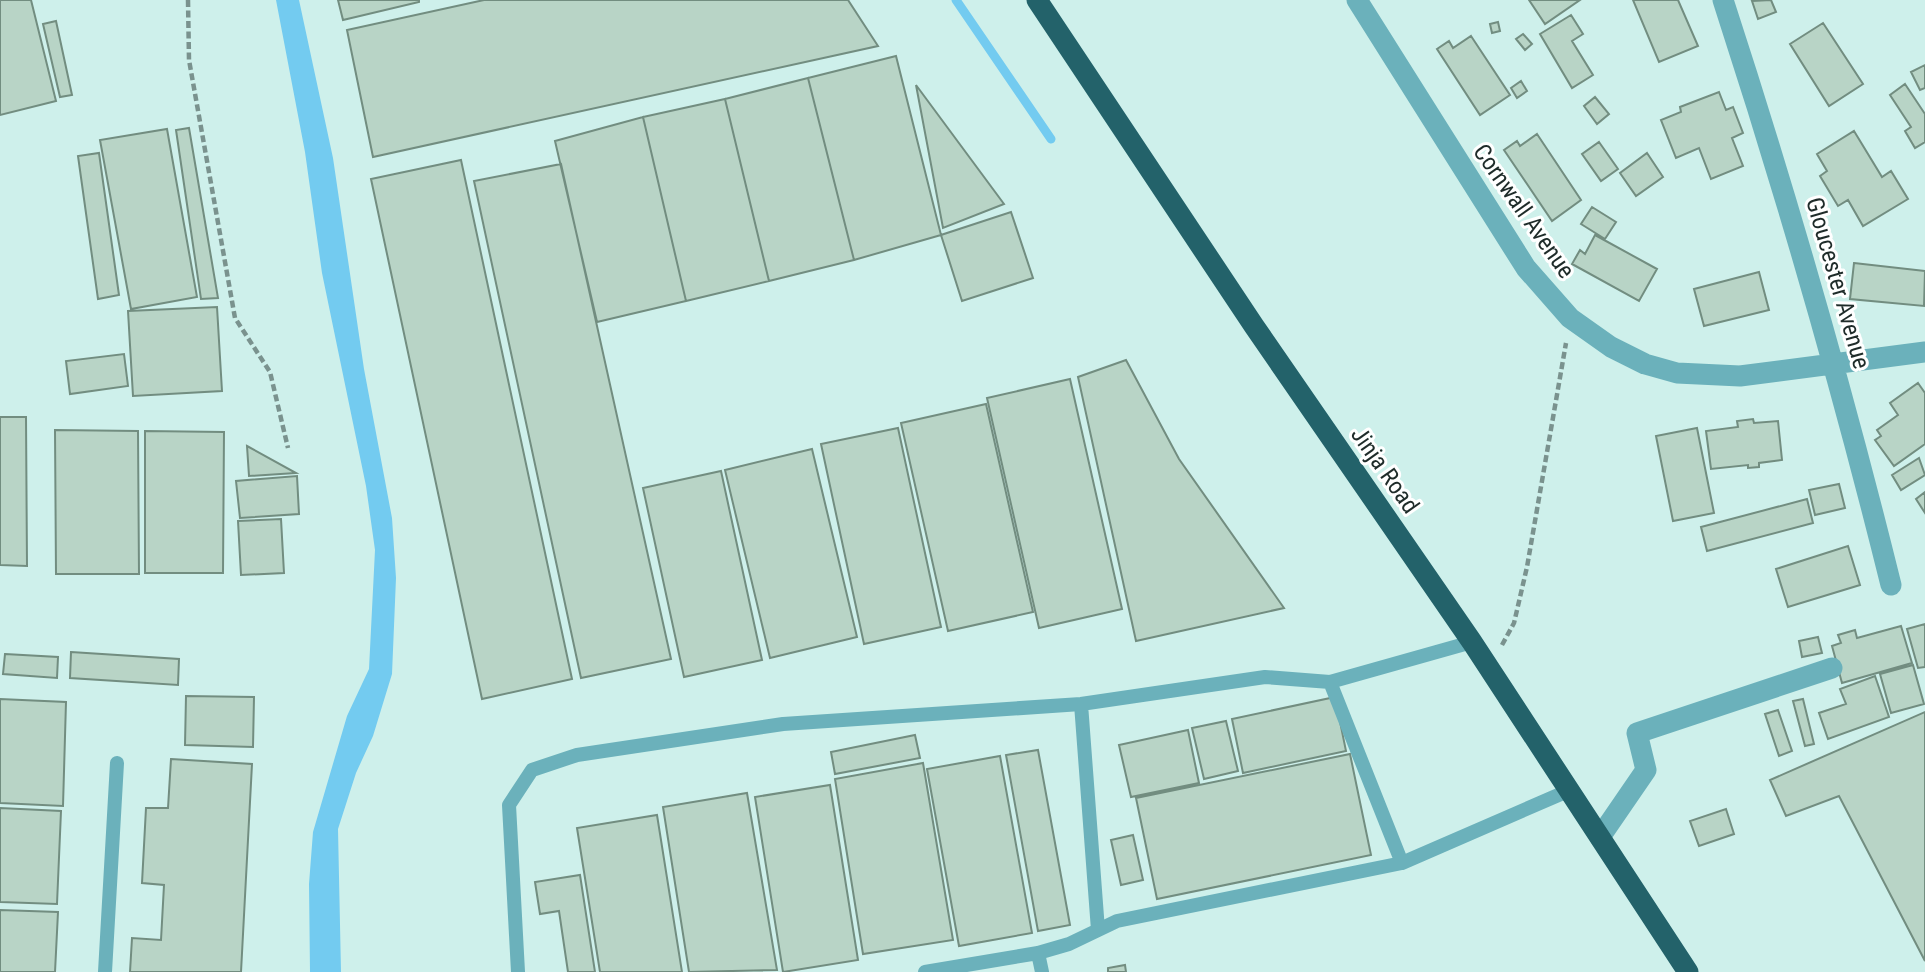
<svg xmlns="http://www.w3.org/2000/svg" width="1925" height="972" viewBox="0 0 1925 972" font-family="'Roboto Condensed',sans-serif">
	<style>
		.water { fill: #73cbf0 }
		.lines { fill: none; stroke-linecap: round; stroke-linejoin: round }
		.stream { stroke: #73cbf0; stroke-width: 9 }
		.building { fill: #b8d4c6; stroke: #728d80; stroke-width: 2 }
		.path { stroke: #7a928e; stroke-width: 4.5; stroke-dasharray: 7 3.5; stroke-linecap: butt }
		.lane { stroke: #6bb1bb; stroke-width: 14 }
		.street { stroke: #6bb1bb; stroke-width: 21 }
		.highway { stroke: #23626a; stroke-width: 21 }
		.labels { text-anchor: middle; dominant-baseline: central; stroke-width: 6; stroke-linejoin: round; paint-order: stroke }
		.street-label { font-size: 24px; fill: #1e2b29; stroke: #fff }
	</style>
	<rect width="100%" height="100%" fill="#cef0eb"/>
	<path class="water" d="M276 0H299L333 158 364 369 392 518 396 578 392 674 373 736 356 773 338 829 341 972H310L309 884 313 832 347 716 369 669 375 550 366 486 322 273 305 152Z"/>
	<g class="lines">
		<path class="stream" d="M956 0 1051 139"/>
	</g>
	<path class="building" d="M0 0H31L56 101 0 115Z
		M338 0H419V2L343 20Z
		M484 0H848L878 46 373 157 347 30Z
		M1529 0H1580L1545 24Z
		M1633 0H1678L1698 46 1659 62Z
		M1771 0 1776 12 1758 19 1752 1Z
		M1571 15 1583 34 1572 41 1593 75 1572 88 1540 34Z
		M56 21 72 95 60 97 43 24Z
		M1498 22 1500 31 1492 33 1490 24Z
		M1823 23 1863 84 1829 106 1790 44Z
		M1523 34 1532 44 1525 50 1516 39Z
		M1471 36 1510 95 1480 115 1437 49 1449 41 1453 48Z
		M896 56 941 235 854 260 808 78Z
		M1925 65V88L1920 90 1911 72Z
		M808 78 854 260 769 281 725 99Z
		M1521 81 1527 91 1517 98 1511 88Z
		M1905 84 1925 114V142L1915 148 1905 131 1911 127 1890 95Z
		M916 85 1004 204 943 228Z
		M1719 92 1726 110 1733 107 1743 133 1732 138 1743 166 1711 179 1699 148 1676 158 1661 120 1681 112 1680 107Z
		M1595 97 1609 114 1597 124 1584 106Z
		M725 99 769 281 686 301 643 117Z
		M643 117 686 301 597 322 555 141Z
		M189 128 218 298 201 299 176 130Z
		M167 129 197 297 131 309 100 140Z
		M1854 131 1882 177 1891 171 1908 199 1863 226 1848 200 1838 206 1820 176 1827 171 1817 154Z
		M1537 134 1581 200 1552 221 1504 150 1517 141 1520 146Z
		M1599 142 1618 169 1601 181 1582 154Z
		M99 153 119 295 98 299 78 156Z
		M1647 153 1663 177 1636 196 1620 173Z
		M461 160 572 679 482 699 371 179Z
		M561 164 671 659 581 678 474 181Z
		M1592 207 1616 222 1605 239 1581 224Z
		M1011 212 1033 278 962 301 941 235Z
		M1595 235 1657 269 1639 301 1572 264 1580 250 1585 254Z
		M1854 263 1925 271 1924 306 1850 299Z
		M1759 272 1769 310 1704 326 1694 289Z
		M217 307 222 391 133 396 128 311Z
		M124 354 128 386 70 394 66 361Z
		M1126 360 1179 459 1284 608 1136 641 1078 377Z
		M1070 379 1122 609 1039 628 987 398Z
		M1918 383 1925 393V444L1894 466 1875 440 1881 436 1877 430 1898 415 1890 403Z
		M986 404 1033 612 948 631 901 423Z
		M0 417H26L27 566 0 565Z
		M1753 419 1754 423 1778 421 1782 460 1759 463V467L1748 468V465L1711 469 1706 431 1738 427 1737 421Z
		M898 428 941 627 864 644 821 444Z
		M1697 428 1714 513 1673 521 1656 436Z
		M55 430 138 431 139 574H56Z
		M145 431 224 432 223 573H145Z
		M247 446 296 473 249 476Z
		M812 449 857 637 770 658 725 470Z
		M1919 458 1925 475 1901 490 1892 475Z
		M721 471 762 660 684 677 643 488Z
		M297 476 299 514 240 518 236 481Z
		M1839 484 1845 508 1815 515 1809 490Z
		M1925 492V513L1916 499Z
		M1807 499 1813 523 1707 551 1701 527Z
		M281 519 284 573 241 575 238 521Z
		M1848 546 1860 585 1788 607 1776 569Z
		M1925 624V667L1918 668 1907 629Z
		M1901 626 1912 663 1842 683 1832 646 1841 643 1838 635 1855 630 1857 638Z
		M1818 637 1822 653 1802 657 1799 641Z
		M71 652 179 659 178 685 70 678Z
		M5 654 58 657 57 678 3 674Z
		M1913 665 1924 704 1891 713 1880 674Z
		M1875 676 1889 717 1828 739 1819 713 1846 704 1840 689Z
		M186 696 254 697 253 747 185 745Z
		M1335 697 1346 751 1243 773 1232 719Z
		M0 699 66 702 63 806 0 803Z
		M1803 699 1814 744 1805 746 1793 701Z
		M1778 710 1792 751 1779 756 1765 714Z
		M1925 712V961L1839 796 1786 816 1770 780Z
		M1226 721 1238 771 1204 779 1192 728Z
		M1188 730 1199 783 1131 797 1119 745Z
		M915 735 920 758 835 774 831 752Z
		M1038 750 1070 925 1038 931 1006 755Z
		M1350 754 1371 855 1157 899 1136 798Z
		M1000 756 1032 933 959 946 927 769Z
		M171 759 252 764 241 972H130L132 938 161 940 164 885 142 883 146 808H168Z
		M923 763 953 940 863 954 835 779Z
		M830 785 858 960 783 972 755 797Z
		M747 793 777 970 689 972 663 807Z
		M0 808 61 811 57 904 0 902Z
		M1726 809 1734 834 1699 846 1690 821Z
		M657 815 682 972H600L577 828Z
		M1133 835 1143 880 1121 885 1111 840Z
		M580 875 595 972H568L559 911 540 914 535 882Z
		M0 910 58 912 55 972H0Z
		M1125 965 1126 972H1108V968Z"/>
	<g class="lines">
		<path class="path" d="M188 0 189 60 235 318 270 372 288 448
			M1502 645 1514 623 1527 567 1566 343"/>
		<path class="lane" d="M1081 704 1098 930
			M1402 863 1570 790
			M1038 953 1042 972
			M105 972 117 763
			M518 972 509 805 532 770 577 755 783 724 1081 704 1265 677 1330 682 1472 642
			M925 972 1038 953 1069 944 1117 921 1402 863 1330 682"/>
		<path class="street" d="M1357 0 1526 268 1570 318 1611 347 1645 364 1677 373 1740 376 1925 352
			M1723 0C1786 193 1842 387 1891 585
			M1600 837 1646 770 1637 733 1832 668"/>
		<path class="highway" d="M1037 0 1254 326 1472 642 1688 972"/>
	</g>
	<g class="labels">
		<g class="street-label">
			<text transform="translate(1524 211) rotate(55)">Cornwall Avenue</text>
			<text transform="translate(1838 283) rotate(74)">Gloucester Avenue</text>
			<text transform="translate(1385 470) rotate(55)">Jinja Road</text>
		</g>
	</g>
</svg>
